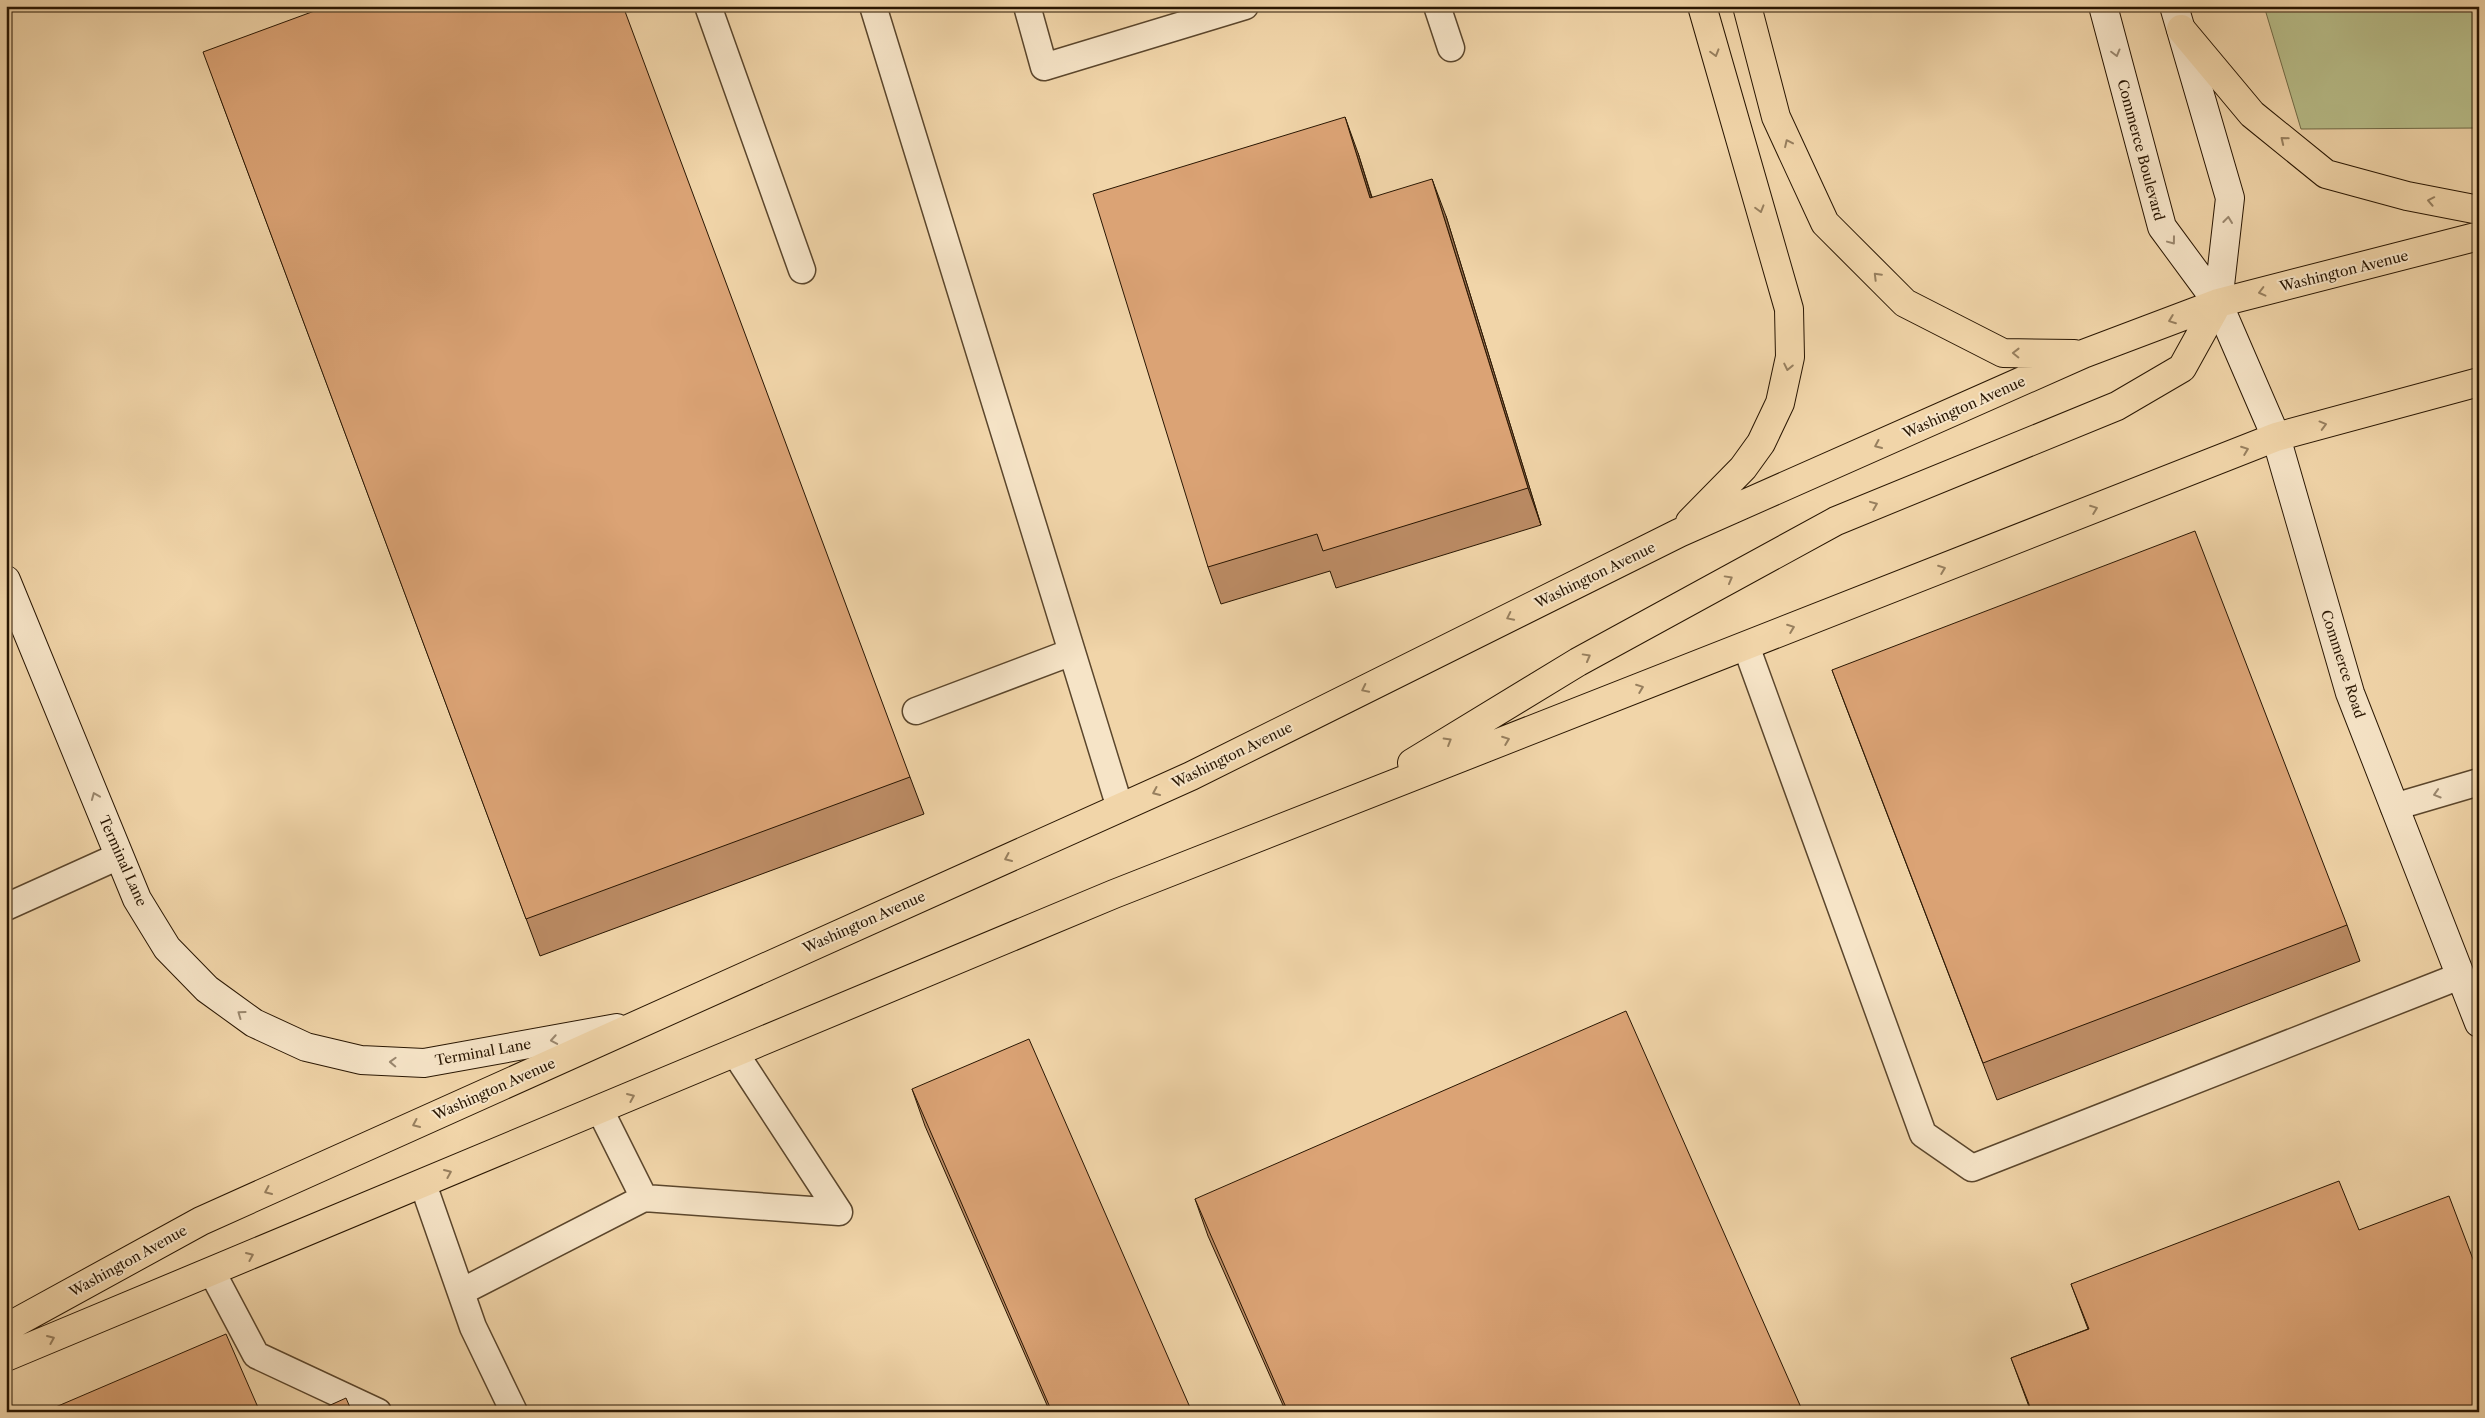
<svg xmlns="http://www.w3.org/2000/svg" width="2485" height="1418" viewBox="0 0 2485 1418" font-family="'Libre Caslon Text',serif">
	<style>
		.green { fill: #b8be8a; stroke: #706a46 }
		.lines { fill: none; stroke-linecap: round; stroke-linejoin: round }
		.lane-casing { stroke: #5b462c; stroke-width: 29 }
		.secondary-casing { stroke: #291602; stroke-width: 30 }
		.primary-casing { stroke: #291602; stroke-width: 30 }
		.lane { stroke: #f6e4c7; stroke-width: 26 }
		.secondary { stroke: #f6e4c7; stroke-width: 28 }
		.primary { stroke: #f1d5a9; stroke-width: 28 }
		.wall { fill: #bc8c65; stroke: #291602 }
		.shaded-wall { fill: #997252; stroke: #291602 }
		.building { fill: #dba375; stroke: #291602 }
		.oneway { stroke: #977f5e }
		.oneway2 { stroke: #9a876e }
		.labels { text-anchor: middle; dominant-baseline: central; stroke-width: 4; stroke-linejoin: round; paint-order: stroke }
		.street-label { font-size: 14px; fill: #291602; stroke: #f6e4c7 }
	</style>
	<rect width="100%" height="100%" fill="#f1d5a9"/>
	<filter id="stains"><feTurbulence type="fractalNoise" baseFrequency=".004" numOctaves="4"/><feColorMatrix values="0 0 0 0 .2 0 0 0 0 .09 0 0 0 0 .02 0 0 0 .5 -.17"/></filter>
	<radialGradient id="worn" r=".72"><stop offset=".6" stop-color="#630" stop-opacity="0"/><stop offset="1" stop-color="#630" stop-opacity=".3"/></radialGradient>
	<path class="green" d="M2264 6H2479V128L2301 129Z"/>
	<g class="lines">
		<g class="lane-casing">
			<path id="lane" d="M708 6 802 270
				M873 6 1120 808
				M1027 6 1044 67 1245 6
				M1437 6 1451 48
				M1746 646 1923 1134 1972 1168 2460 976
				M916 711 1072 652
				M2394 807 2479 782
				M6 907 119 856
				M735 1053 839 1212
				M423 1184 473 1327 514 1412
				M644 1198 839 1212
				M212 1272 256 1355 378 1412
				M461 1292 644 1198 600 1110"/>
		</g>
		<g class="secondary-casing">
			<path id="secondary" d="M2103 6 2162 227 2218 303 2276 437 2350 693 2479 1023
				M2174 6 2230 198 2218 303
				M6 580 137 899 167 948 207 989 254 1023 306 1047 361 1060 424 1063 617 1028"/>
		</g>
		<g class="primary-casing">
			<path id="primary" d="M1747 6 1776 117 1825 223 1905 303 2003 353 2074 354
				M2181 29 2252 114 2326 174 2407 196 2479 210
				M1690 522 1743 468 1761 443 1780 403 1790 357 1789 309 1702 6
				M1412 763 1578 662 1836 521 2117 406 2182 368 2218 303
				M6 1328 201 1221 1191 776 1679 533 2083 354 2218 303 2479 236
				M6 1357 1114 894 2276 437 2479 382"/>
		</g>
		<use href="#lane" class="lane"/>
		<use href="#secondary" class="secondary"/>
		<use href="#primary" class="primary"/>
	</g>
	<path class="wall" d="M217 89 910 777 924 814 540 956Z
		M1358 153 1372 197 1446 216 1541 525 1336 588 1330 571 1221 604 1208 567Z
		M1832 670 2347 925 2360 961 1997 1100 1846 707Z
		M912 1089 1192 1412H1050L925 1126Z
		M1195 1199 1803 1412H1286L1208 1236Z
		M2359 1230 2479 1412H2031L2011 1358 2088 1329 2071 1284Z"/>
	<path class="shaded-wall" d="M1345 117 1358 153 1383 235 1370 198Z
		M1432 179 1446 216 1541 525 1528 488Z"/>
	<path class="building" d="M328 6H623L910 777 526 919 203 52Z
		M1345 117 1370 198 1432 179 1528 488 1323 551 1317 534 1208 567 1093 194Z
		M2195 531 2347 925 1983 1063 1832 670Z
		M1626 1011 1803 1412H1288L1195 1199Z
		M1029 1039 1192 1412H1052L912 1089Z
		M2339 1181 2359 1230 2449 1196 2479 1275V1412H2032L2011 1358 2089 1329 2071 1284Z
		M226 1334 260 1412H44Z
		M346 1398 352 1412H315Z"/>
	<defs><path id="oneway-chevron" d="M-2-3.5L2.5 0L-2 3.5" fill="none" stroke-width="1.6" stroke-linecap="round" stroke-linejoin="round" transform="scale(1.25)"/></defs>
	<g class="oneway">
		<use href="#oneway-chevron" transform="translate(1715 53) rotate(74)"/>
		<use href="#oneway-chevron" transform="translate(2284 140) rotate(-141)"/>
		<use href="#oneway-chevron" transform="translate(1788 143) rotate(-115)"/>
		<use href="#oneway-chevron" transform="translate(2431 201) rotate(-169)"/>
		<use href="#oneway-chevron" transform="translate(1760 209) rotate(74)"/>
		<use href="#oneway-chevron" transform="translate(1877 276) rotate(-135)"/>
		<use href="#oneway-chevron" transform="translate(2262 292) rotate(166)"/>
		<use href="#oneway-chevron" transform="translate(2172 320) rotate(159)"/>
		<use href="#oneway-chevron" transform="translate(2016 353) rotate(-179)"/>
		<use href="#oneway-chevron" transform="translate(1788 367) rotate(102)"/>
		<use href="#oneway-chevron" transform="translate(2323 425) rotate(-15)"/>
		<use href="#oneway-chevron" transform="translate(1878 445) rotate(156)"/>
		<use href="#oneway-chevron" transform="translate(2245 450) rotate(-21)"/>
		<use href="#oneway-chevron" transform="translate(1874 505) rotate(-22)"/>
		<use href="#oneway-chevron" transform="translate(2094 509) rotate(-21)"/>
		<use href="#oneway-chevron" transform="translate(1942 569) rotate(-21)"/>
		<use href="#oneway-chevron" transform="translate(1729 579) rotate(-29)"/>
		<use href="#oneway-chevron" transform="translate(1510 617) rotate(154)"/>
		<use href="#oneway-chevron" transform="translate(1791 628) rotate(-21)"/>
		<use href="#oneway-chevron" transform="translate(1587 657) rotate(-29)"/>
		<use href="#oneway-chevron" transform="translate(1640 688) rotate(-21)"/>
		<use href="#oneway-chevron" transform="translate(1365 689) rotate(154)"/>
		<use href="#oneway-chevron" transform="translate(1506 740) rotate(-21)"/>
		<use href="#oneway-chevron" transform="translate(1448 741) rotate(-31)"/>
		<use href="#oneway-chevron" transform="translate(1156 792) rotate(156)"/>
		<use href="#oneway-chevron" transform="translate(1008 858) rotate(156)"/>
		<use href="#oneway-chevron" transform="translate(631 1097) rotate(-23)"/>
		<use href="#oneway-chevron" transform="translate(416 1124) rotate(156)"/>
		<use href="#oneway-chevron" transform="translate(448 1173) rotate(-23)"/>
		<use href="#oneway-chevron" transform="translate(268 1191) rotate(156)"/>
		<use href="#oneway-chevron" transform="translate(250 1256) rotate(-23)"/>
		<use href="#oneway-chevron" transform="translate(51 1339) rotate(-23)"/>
	</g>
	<g class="oneway2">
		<use href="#oneway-chevron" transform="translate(2116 53) rotate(75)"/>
		<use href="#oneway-chevron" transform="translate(2228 220) rotate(-83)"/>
		<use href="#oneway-chevron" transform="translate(2172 241) rotate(53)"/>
		<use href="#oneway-chevron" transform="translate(2437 794) rotate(163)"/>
		<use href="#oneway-chevron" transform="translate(95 796) rotate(-112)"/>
		<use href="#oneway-chevron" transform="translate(241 1014) rotate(-144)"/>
		<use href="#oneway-chevron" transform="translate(554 1040) rotate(170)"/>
		<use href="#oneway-chevron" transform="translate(393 1062) rotate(-178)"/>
	</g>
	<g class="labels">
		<g class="street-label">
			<text transform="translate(2141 150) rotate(75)">Commerce Boulevard</text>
			<text transform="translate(2344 271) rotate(-14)">Washington Avenue</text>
			<text transform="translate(1964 407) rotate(-24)">Washington Avenue</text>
			<text transform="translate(1595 575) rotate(-26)">Washington Avenue</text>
			<text transform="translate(2343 664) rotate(72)">Commerce Road</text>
			<text transform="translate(1232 755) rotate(-26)">Washington Avenue</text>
			<text transform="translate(123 861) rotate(66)">Terminal Lane</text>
			<text transform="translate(864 922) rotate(-24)">Washington Avenue</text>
			<text transform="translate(483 1052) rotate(-10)">Terminal Lane</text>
			<text transform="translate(494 1089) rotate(-24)">Washington Avenue</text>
			<text transform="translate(128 1261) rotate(-29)">Washington Avenue</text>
		</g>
	</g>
	<rect width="2485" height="1418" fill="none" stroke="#f1d5a9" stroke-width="25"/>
	<rect x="8" y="8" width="2470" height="1403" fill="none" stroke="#291602" stroke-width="2.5"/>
	<rect x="12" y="12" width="2460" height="1393" fill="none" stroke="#291602"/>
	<rect width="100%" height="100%" filter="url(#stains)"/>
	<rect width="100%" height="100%" fill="url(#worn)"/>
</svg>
